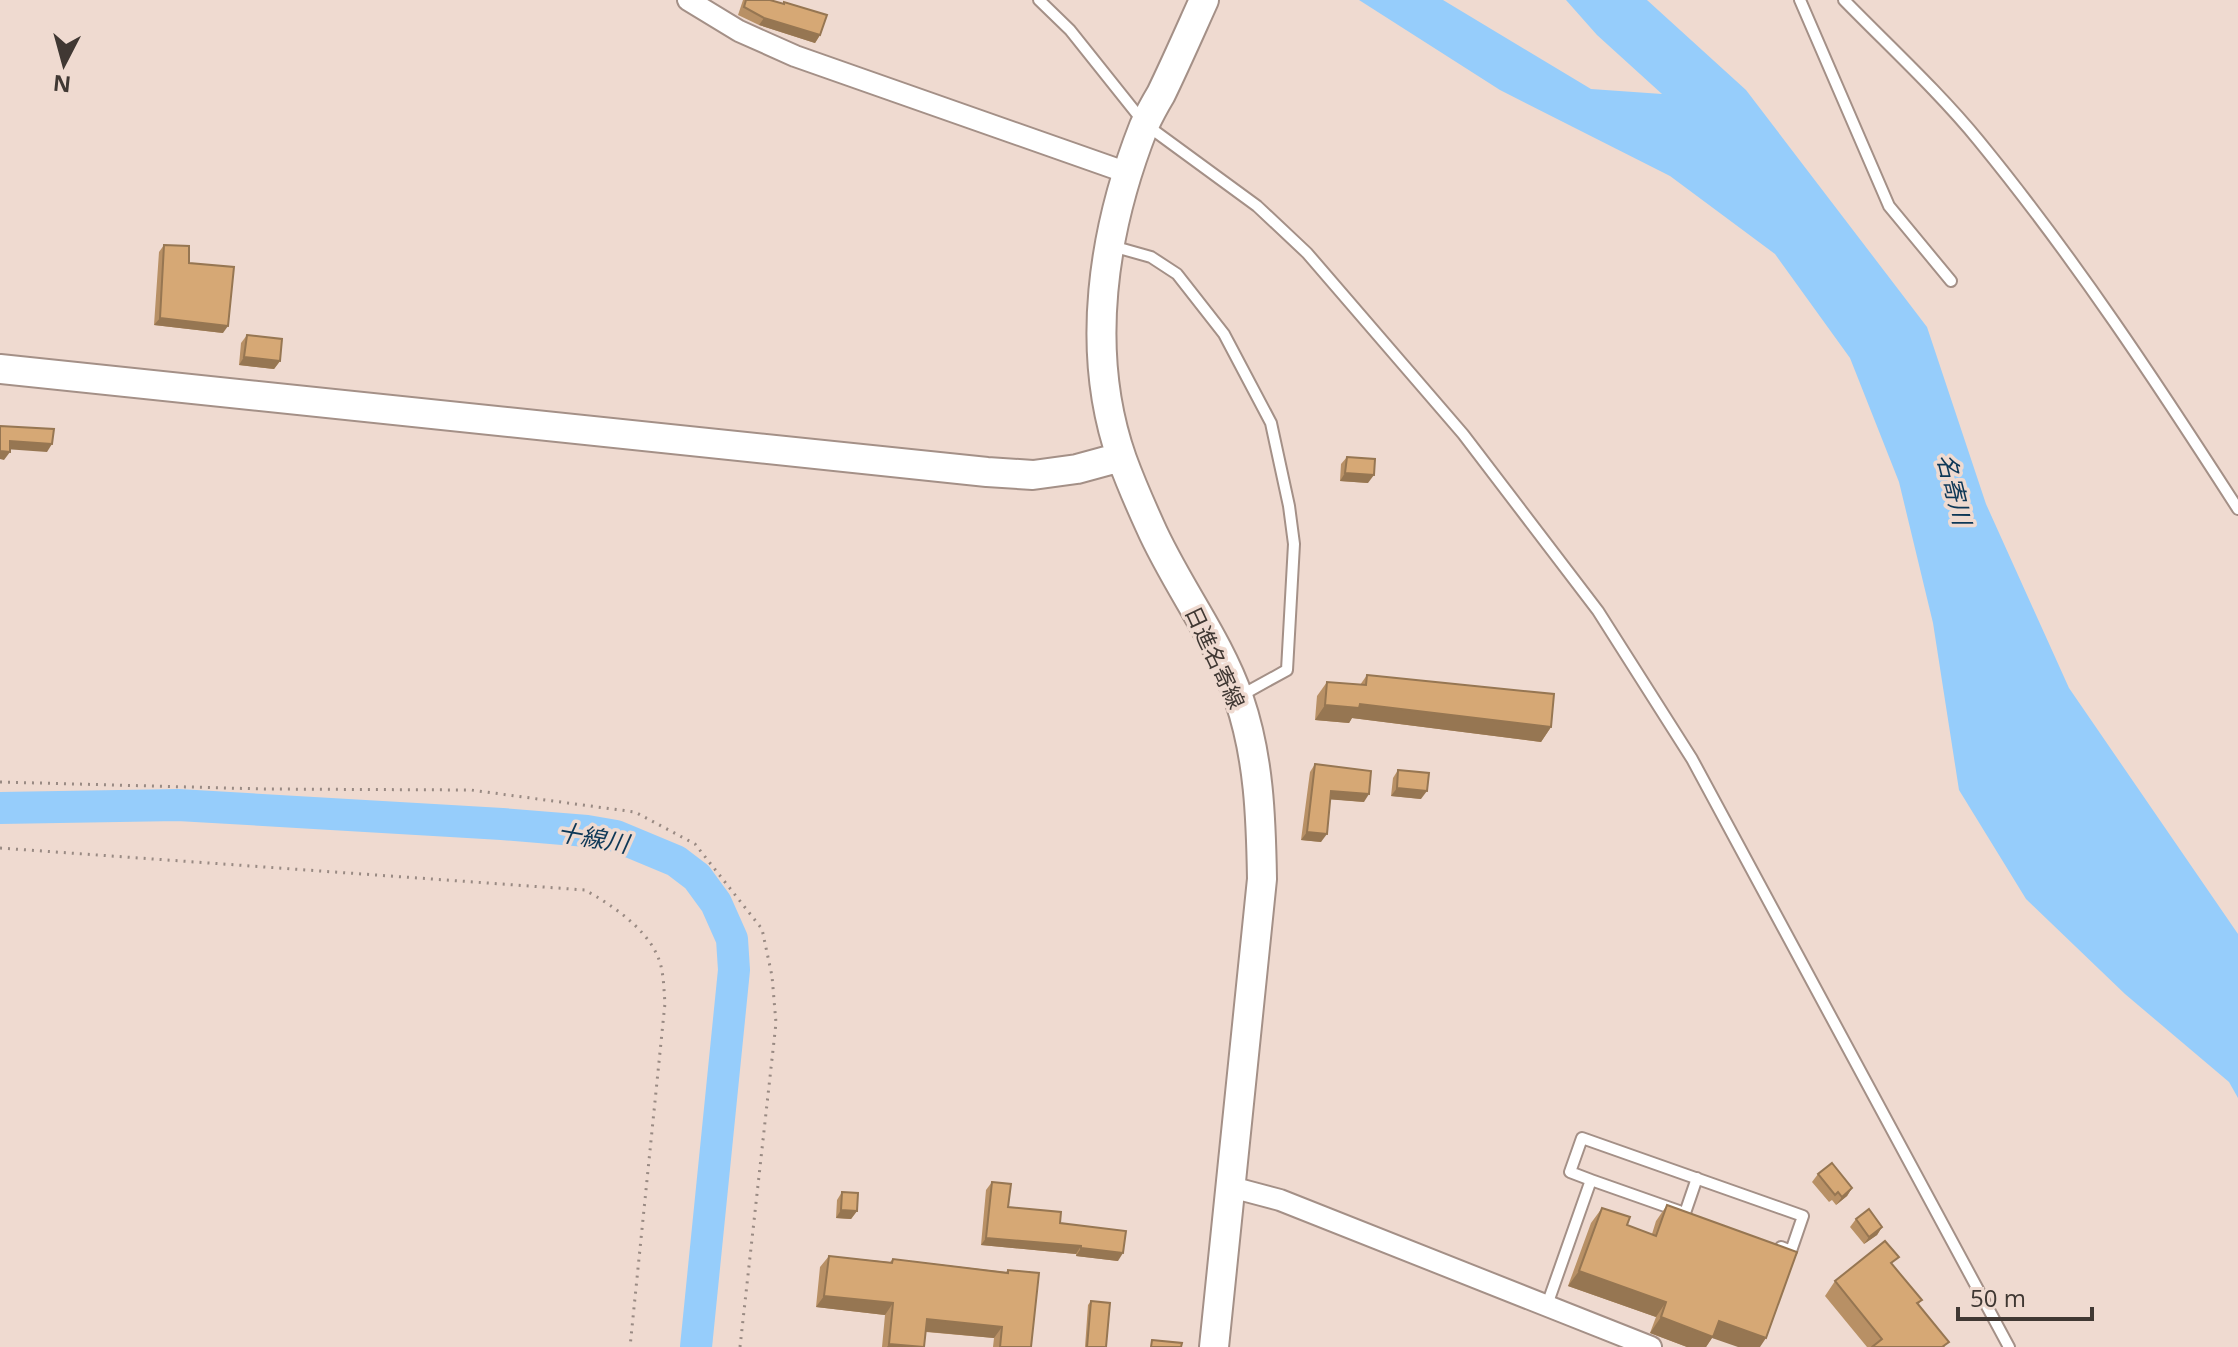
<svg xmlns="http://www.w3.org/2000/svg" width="2238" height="1347" viewBox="0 0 2238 1347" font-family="'Open Sans','Noto Sans JP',sans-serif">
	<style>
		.water { fill: #96cdfb }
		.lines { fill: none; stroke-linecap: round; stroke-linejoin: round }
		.river { stroke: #96cdfb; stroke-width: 32 }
		.lane-casing { stroke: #a49087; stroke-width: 14 }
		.street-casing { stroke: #a49087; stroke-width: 24 }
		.secondary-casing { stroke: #a49087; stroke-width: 32 }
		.path { stroke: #998a83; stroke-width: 3; stroke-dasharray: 2 6; stroke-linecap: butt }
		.lane { stroke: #fff; stroke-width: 10 }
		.street { stroke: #fff; stroke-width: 20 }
		.secondary { stroke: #fff; stroke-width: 28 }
		.wall { fill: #b89065 }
		.shaded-wall { fill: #967652 }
		.building { fill: #d6a875; stroke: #967652; stroke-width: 2 }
		.labels { text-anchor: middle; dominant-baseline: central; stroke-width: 7; stroke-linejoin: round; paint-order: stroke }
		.street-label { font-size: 22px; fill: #403833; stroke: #efdad0 }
		.water-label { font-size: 24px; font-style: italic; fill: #0d3756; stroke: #efdad0 }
	</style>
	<rect width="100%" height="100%" fill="#efdad0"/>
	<path class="water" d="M1359 0H1443L1591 89 1662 94 1597 35 1566 0H1647L1746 90 1927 327 1986 504 2069 688 2238 934V1098L2229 1082 2125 994 2026 899 1959 790 1933 623 1899 482 1850 358 1775 254 1670 176 1500 90Z"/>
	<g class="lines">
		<path class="river" d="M0 808 178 805 502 824 587 831 616 836 676 861 697 877 716 903 732 939 734 970 696 1347"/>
		<g class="lane-casing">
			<path id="lane" d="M1039 0 1070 30 1145 124 1257 206 1307 253 1463 434 1598 611 1692 759 2009 1347
				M1800 0 1889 206 1951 281
				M1844 0C1888 45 1940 93 1979 141 2074 257 2157 383 2238 509
				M1112 246 1151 257 1177 274 1224 334 1271 423 1289 506 1294 544 1287 670 1240 696
				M1591 1180 1570 1172 1582 1138 1803 1216 1791 1251 1781 1247
				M1685 1213 1697 1178
				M1547 1305 1591 1180 1679 1211"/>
		</g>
		<g class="street-casing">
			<path id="street" d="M688 0 739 31 795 56 1128 173
				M1231 1187 1280 1200 1651 1347"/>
		</g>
		<g class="secondary-casing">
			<path id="secondary" d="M1204 0C1190 31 1176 63 1161 94 1155 104 1149 115 1144 126 1103 230 1084 351 1122 459 1130 481 1140 504 1150 526 1176 585 1218 638 1239 699 1259 757 1261 818 1262 879L1214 1347
				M0 369 987 472 1033 475 1077 469 1121 457"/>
		</g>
		<path class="path" d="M0 782 265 789 471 790 635 812 695 844 762 929 772 976 776 1023 740 1347
			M0 848 585 890C615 907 656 934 662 971 664 982 664 993 665 1003L630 1347"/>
		<use href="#lane" class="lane"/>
		<use href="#street" class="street"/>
		<use href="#secondary" class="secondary"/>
	</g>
	<path class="wall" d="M743 0H770L820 35 815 43 759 25 738 15Z
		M164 245 189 263 223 333 154 325 159 252Z
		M247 335 280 361 274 369 239 365 241 343Z
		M1347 457 1368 483 1340 481 1341 464Z
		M1367 675 1551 727 1541 742 1352 718 1349 723 1315 720 1317 696 1327 682 1360 685Z
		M1315 764 1364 802 1330 799 1321 842 1301 840 1310 772Z
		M1398 770 1421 799 1391 796 1393 778Z
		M1818 1174 1852 1188 1847 1196 1836 1205 1832 1200 1829 1202 1812 1182Z
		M992 1182 1008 1207 1060 1223 1118 1261 1076 1256V1254L981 1245 986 1190Z
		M842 1192 857 1211 851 1219 836 1218 837 1200Z
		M1667 1205 1712 1338 1706 1347H1687L1650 1333 1656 1317 1568 1286 1591 1223 1602 1208 1627 1225 1652 1234 1656 1221Z
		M1856 1219 1882 1227 1877 1235 1864 1244 1850 1227Z
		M829 1256 890 1262 893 1259 1006 1272 1008 1270 1031 1347H993L994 1338 926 1332 924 1347H882L885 1315 816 1307 820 1267Z
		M1893 1265 1922 1300 1918 1305 1945 1347H1867L1825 1296 1835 1281Z
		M1091 1301 1106 1347H1085L1088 1305Z"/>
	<path class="shaded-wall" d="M764 18 820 35 815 43 759 25Z
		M160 318 228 326 223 333 154 325Z
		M244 357 280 361 274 369 239 365Z
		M10 441 52 444 47 452 5 449Z
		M0 451 10 452 4 460 0 459Z
		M1345 473 1374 475 1368 483 1340 481Z
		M1360 704 1551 727 1541 742 1352 718 1349 723 1315 720 1325 705Z
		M1397 788 1427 791 1421 799 1391 796Z
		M1331 791 1369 794 1364 802 1325 799Z
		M1307 832 1327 834 1321 842 1301 840Z
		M1852 1188 1847 1196 1836 1205 1842 1197Z
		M841 1210 857 1211 851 1219 836 1218Z
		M1882 1227 1877 1235 1864 1244 1869 1237Z
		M986 1238 1081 1246 1076 1254 981 1245Z
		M1081 1248 1123 1253 1118 1261 1076 1256Z
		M1579 1271 1666 1302 1656 1317 1568 1286Z
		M824 1296 893 1303 885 1315 816 1307Z
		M1661 1317 1719 1321 1766 1338 1760 1347H1738L1712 1338 1706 1347H1687L1650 1333Z
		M927 1319 1002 1327 994 1338 919 1331Z
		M889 1344 924 1347H887Z"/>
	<path class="building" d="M746 0H770L784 4V2L827 15 820 35 764 18 744 7Z
		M164 245 189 246V263L234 267 228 326 160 318Z
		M247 335 282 339 280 361 244 357Z
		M0 426 54 429 52 444 10 441V452L0 451Z
		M1347 457 1375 459 1374 475 1345 473Z
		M1367 675 1554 694 1551 727 1360 704 1359 708 1325 705 1327 682 1366 685Z
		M1315 764 1371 771 1369 794 1331 791 1327 834 1307 832Z
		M1398 770 1429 773 1427 791 1397 788Z
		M1832 1163 1852 1188 1842 1197 1838 1192 1835 1195 1818 1174Z
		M992 1182 1011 1184 1008 1207 1061 1212 1060 1223 1126 1231 1123 1253 1081 1248V1246L986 1238Z
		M842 1192 858 1193 857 1211 841 1210Z
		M1667 1205 1797 1252 1766 1338 1719 1321 1713 1337 1661 1317 1666 1302 1579 1271 1602 1208 1630 1217 1627 1225 1656 1236Z
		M1869 1209 1882 1227 1869 1237 1856 1219Z
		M1885 1241 1899 1257 1891 1263 1922 1300 1917 1303 1949 1342 1942 1347H1872L1882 1339 1835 1281Z
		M829 1256 892 1263 893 1259 1008 1273V1270L1039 1273 1031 1347H1000L1002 1327 927 1319 924 1347 889 1344 893 1303 824 1296Z
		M1091 1301 1110 1303 1106 1347H1087Z
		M1152 1340 1182 1343 1181 1347H1151Z"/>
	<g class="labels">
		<g class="street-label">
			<text transform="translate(1216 657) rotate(65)">日進名寄線</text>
		</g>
		<g class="water-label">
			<text transform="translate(1955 489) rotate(76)">名寄川</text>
			<text transform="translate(593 837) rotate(10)">十線川</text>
		</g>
	</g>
	<g transform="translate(64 64) rotate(186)" stroke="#efdad0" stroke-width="6" paint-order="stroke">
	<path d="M0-6L14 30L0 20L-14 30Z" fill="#403833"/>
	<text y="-12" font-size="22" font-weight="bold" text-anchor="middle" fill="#403833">N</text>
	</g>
	<path d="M1958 1307v12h134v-12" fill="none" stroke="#403833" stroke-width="4"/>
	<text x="1970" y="1307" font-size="24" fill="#403833" stroke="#efdad0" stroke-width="6" paint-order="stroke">50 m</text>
</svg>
